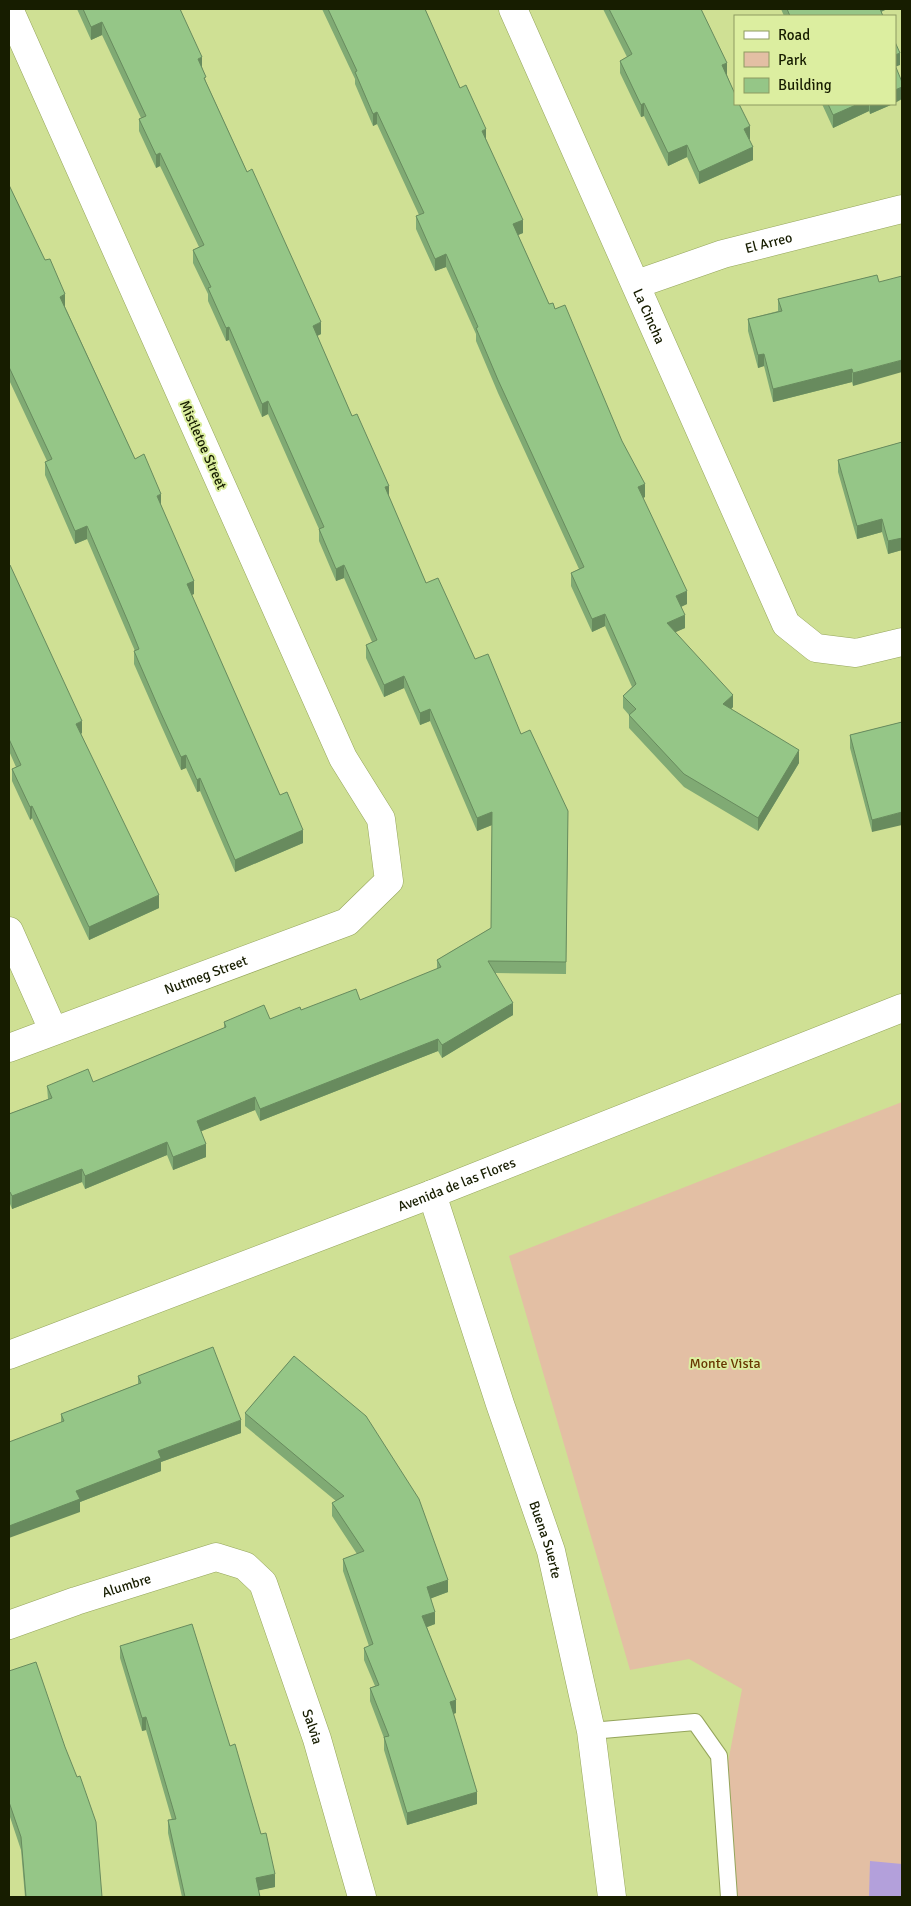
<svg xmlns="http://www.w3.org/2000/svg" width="911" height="1906" viewBox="0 0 911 1906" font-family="Signika,sans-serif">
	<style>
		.green { fill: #e3bfa4 }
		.water { fill: #b3a0db }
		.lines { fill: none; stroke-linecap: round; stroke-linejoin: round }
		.lane-casing { stroke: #95a55b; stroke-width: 18 }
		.street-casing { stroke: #95a55b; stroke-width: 29 }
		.secondary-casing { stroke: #95a55b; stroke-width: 29 }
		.lane { stroke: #fff; stroke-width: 16 }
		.street { stroke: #fff; stroke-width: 28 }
		.secondary { stroke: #fff; stroke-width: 28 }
		.wall { fill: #80aa74 }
		.shaded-wall { fill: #688b5e }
		.building { fill: #95c687; stroke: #688b5e }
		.labels { text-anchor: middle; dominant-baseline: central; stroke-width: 4; stroke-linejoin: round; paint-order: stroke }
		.street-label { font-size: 14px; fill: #171d00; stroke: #dceea0 }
		.park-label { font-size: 14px; fill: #693701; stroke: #dceea0 }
	</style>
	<rect width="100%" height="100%" fill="#cfe094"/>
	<path class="green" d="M902 1102V1897H726L722 1794 742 1689 689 1659 630 1670 509 1256Z"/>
	<path class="water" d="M870 1861 902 1864V1897H869Z"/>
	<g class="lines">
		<g class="lane-casing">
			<path id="lane" d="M591 1731 695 1722 719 1756 729 1897"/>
		</g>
		<g class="street-casing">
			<g id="street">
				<path id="s1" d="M513 9 786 624 816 648 856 653 902 642"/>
				<path id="s2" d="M637 284 723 254 902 209"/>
				<path d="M9 931 53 1030"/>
				<path id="s3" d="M9 1048 347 922 389 881 381 819 343 758 9 9"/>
				<path id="s4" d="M9 1625 76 1601 216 1557 245 1566 263 1583 317 1739 362 1897"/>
			</g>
		</g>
		<g class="secondary-casing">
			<g id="secondary">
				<path id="s5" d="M432 1194 500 1404 551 1551 591 1731 612 1897"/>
				<path id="s6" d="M9 1355 432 1194 902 1008"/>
			</g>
		</g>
		<use href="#lane" class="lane"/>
		<use href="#street" class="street"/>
		<use href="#secondary" class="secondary"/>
	</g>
	<path class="wall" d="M77 9H180L202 67 206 82 321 334 317 336 352 416 389 497 426 583 475 659 568 811 566 974 495 973 513 1015 442 1058 438 1051 260 1121 255 1110 201 1131 206 1157 173 1170 167 1155 85 1189 82 1182 12 1209 10 1204 9 1205V1114L48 1099 47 1086 93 1082 224 1028V1022L270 1019 301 1010 360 1000 437 969V960L491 928 492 825 477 831 430 721 420 725 404 688 384 697 366 658V645L372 642 344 578 336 581 319 541V529L268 414 262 417 229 340 226 341 208 301V294L193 263V250L199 247 160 166 156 168 139 131V119L141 118 102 35 91 40Z
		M322 9H425L460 88 486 139 523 233 518 235 549 304 555 309 645 497 643 498 687 604 681 607 685 628 675 632 733 707 731 709 799 763 758 831 684 787 629 728V715L623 708V696L632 687 605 626 592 632 571 586V573L579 569 498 393 476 341V334L446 267 435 271 416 229V216L419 215 377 124 373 126 355 84V79Z
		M603 9H701L727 75 750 139H749L753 160 699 184 687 157 668 166 644 116 641 117 620 73V61L627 57Z
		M781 9H885V10L881 12 883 16H784Z
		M822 104H893L870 114 869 111 833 128Z
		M9 185 135 459 161 505 194 594 191 595 280 795 303 843 235 872 200 791 197 792 186 768 181 770 160 723 134 664V651H135L87 539 75 544 45 475V462L47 461 9 380Z
		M877 275 853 386 852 382 773 402 764 366 758 368 748 331V319L778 311V299Z
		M902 442V550L888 554 882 532 857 539 838 472V460Z
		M9 565 82 733 81 734 159 908 89 940 32 818 30 820 12 781V769L16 767 9 751Z
		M902 722 872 832 850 748V735Z
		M294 1356 448 1592 431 1598 435 1624 427 1627 456 1713 453 1714 477 1804 407 1825 384 1750V1738L370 1701V1688L375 1686 364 1660V1648L369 1646 343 1571V1559L357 1554 332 1516V1503L336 1501 245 1426V1413Z
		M138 1376 241 1433 161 1462V1471L80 1502V1512L61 1422V1414L138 1384Z
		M120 1646 230 1746 275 1887 258 1890 260 1897H182L168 1833V1820H172L146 1730 142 1731 120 1658Z
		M9 1671 102 1897H25L21 1850 9 1814Z"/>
	<path class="shaded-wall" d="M876 9H885V10L876 14Z
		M102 22V35L91 40V27Z
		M900 53V65L895 67V55Z
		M202 57V69L198 59Z
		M727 63V75L722 78V65Z
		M902 87V99L895 103V90Z
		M644 103V116L641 117V105Z
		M858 104H869V111L833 128V115Z
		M870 104H893L870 114Z
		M377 112V124L373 126V114Z
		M750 126V139L744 142V129Z
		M486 129V142L482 131Z
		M687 145V157L668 166V153Z
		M753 147V160L699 184V172Z
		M160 153V166L156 168V155Z
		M523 220V233L513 237V224Z
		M446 254V267L435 271V259Z
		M65 294V307L60 310V297Z
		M321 322V334L313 338V326Z
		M229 327V340L226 341V328Z
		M764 354V366L758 368V355Z
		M902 360V372L853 386V373Z
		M852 369V382L773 402V389Z
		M268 401V414L262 417V404Z
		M645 484V497L638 500V487Z
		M389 486V498L385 487Z
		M161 494V507L157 496Z
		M882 519V532L857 539V526Z
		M87 526V539L75 544V531Z
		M902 538V550L888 554V541Z
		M344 565V578L336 581V569Z
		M194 581V594L187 597V584Z
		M687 591V604L676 609V596Z
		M605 614V626L592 632V619Z
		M685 615V628L667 636V623Z
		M404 676V688L384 697V685Z
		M733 695V707L723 717V704Z
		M430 709V721L420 725V713Z
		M82 721V733L76 736V724Z
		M799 750V763L758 831V818Z
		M186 755V768L181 770V757Z
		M200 778V791L197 792V780Z
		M32 806V818L30 820V807Z
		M492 812V825L477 831V818Z
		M902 812V825L872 832V820Z
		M303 830V843L235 872V860Z
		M159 895V908L89 940V927Z
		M513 1003V1015L442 1058V1045Z
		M438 1039V1051L260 1121V1109Z
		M255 1097V1110L197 1133V1121Z
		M167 1142V1155L85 1189V1176Z
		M206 1144V1157L173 1170V1157Z
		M82 1169V1182L12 1209V1196Z
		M9 1192H10V1204L9 1205Z
		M241 1420V1433L161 1462V1471L80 1502V1512L9 1538V1526L76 1491 158 1451Z
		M448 1580V1592L427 1600V1587Z
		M435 1612V1624L422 1629V1616Z
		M456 1700V1713L450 1715V1702Z
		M146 1717V1730L142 1731V1718Z
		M477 1792V1804L407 1825V1813Z
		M275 1874V1887L256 1891V1878Z"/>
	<path class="building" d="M83 9H180L202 57 198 59 206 77 204 78 247 172 252 169 321 322 313 326 352 416 357 414 389 486 385 487 426 583 438 578 475 659 488 654 521 734 530 730 568 811 566 962 488 961 513 1003 442 1045 438 1039 260 1109 255 1097 197 1121 206 1144 173 1157 167 1142 85 1176 82 1169 12 1196 10 1192H9V1114L52 1098 47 1086 88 1069 93 1082 226 1027 224 1022 264 1005 270 1019 300 1007 301 1010 356 989 360 1000 441 967 437 960 491 928 492 812 477 818 430 709 420 713 404 676 384 685 366 645 377 640 344 565 336 569 319 529 324 527 268 401 262 404 229 327 226 328 208 288 211 287 193 250 204 245 160 153 156 155 139 119 146 116 102 22 91 27Z
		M328 9H425L460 88 466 85 486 129 482 131 523 220 513 224 549 304 553 303 555 309 565 305 622 441 645 484 638 487 687 591 676 596 685 615 667 623 733 695 723 704 799 750 758 818 684 774 629 715 636 709 623 696 636 684 605 614 592 619 571 573 584 567 498 380 476 328 478 327 446 254 435 259 416 216 424 213 377 112 373 114 355 72 357 71Z
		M609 9H701L727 63 722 65 735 94V104H739L750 126 744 129 753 147 699 172 687 145 668 153 644 103 641 105 620 61 632 54Z
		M787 9H880L883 16H790Z
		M895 42 900 53 895 55Z
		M895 65 902 82V87L895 90Z
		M828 104H858L833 115Z
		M9 185 45 260 50 259 65 294 60 297 135 459 144 454 161 494 157 496 194 581 187 584 280 795 287 792 303 830 235 860 200 778 197 780 186 755 181 757 160 711 134 651 139 649 129 624 87 526 75 531 45 462 52 459 9 367Z
		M877 275 879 282 902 276V360L853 373 852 369 773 389 764 354 758 355 748 319 782 311 778 299Z
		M902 442V538L888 541 882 519 857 526 838 460Z
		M9 565H10L82 721 76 724 159 895 89 927 32 806 30 807 12 769 21 765 9 739Z
		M902 722V812L872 820 850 735Z
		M213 1347 241 1420 158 1451 161 1458 76 1491 80 1499 9 1526V1442L64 1421 61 1414 141 1383 138 1376Z
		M294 1356 366 1416 419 1499 448 1580 427 1587 435 1612 422 1616 456 1700 450 1702 477 1792 407 1813 384 1737 389 1736 370 1688 379 1685 364 1648 373 1644 343 1559 364 1551 332 1503 344 1496 245 1413Z
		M192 1624 230 1746 235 1744 261 1834 266 1833 275 1874 256 1878 260 1897H185L168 1820 176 1819 146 1717 142 1718 120 1646Z
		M36 1662 65 1747 77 1777 80 1776 96 1822 102 1897H26L21 1837 9 1802V1671Z"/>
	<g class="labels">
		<g class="street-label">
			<text stroke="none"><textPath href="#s2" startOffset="138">El Arreo</textPath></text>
			<text stroke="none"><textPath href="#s1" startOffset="336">La Cincha</textPath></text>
			<text transform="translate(203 445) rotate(66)">Mistletoe Street</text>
			<text stroke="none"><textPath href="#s3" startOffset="210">Nutmeg Street</textPath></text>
			<text stroke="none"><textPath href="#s6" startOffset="479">Avenida de las Flores</textPath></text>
			<text stroke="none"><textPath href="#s5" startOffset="364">Buena Suerte</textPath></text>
			<text stroke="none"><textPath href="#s4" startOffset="124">Alumbre</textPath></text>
			<text stroke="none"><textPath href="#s4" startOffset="425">Salvia</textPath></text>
		</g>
		<g class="park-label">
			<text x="725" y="1363">Monte Vista</text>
		</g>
	</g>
	<rect width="911" height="1906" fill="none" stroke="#171d00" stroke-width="20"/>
	<rect x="734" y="15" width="162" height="90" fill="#dceea0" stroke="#8d9a60"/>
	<rect x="744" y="31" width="25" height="8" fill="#ffffff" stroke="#8d9a60"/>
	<text x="778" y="40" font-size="15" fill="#171d00">Road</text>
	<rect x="744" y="52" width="25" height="15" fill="#e3bfa4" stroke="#8d9a60"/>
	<text x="778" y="65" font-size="15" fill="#171d00">Park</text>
	<rect x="744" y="78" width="25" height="15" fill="#95c687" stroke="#8d9a60"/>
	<text x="778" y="90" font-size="15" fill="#171d00">Building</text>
</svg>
